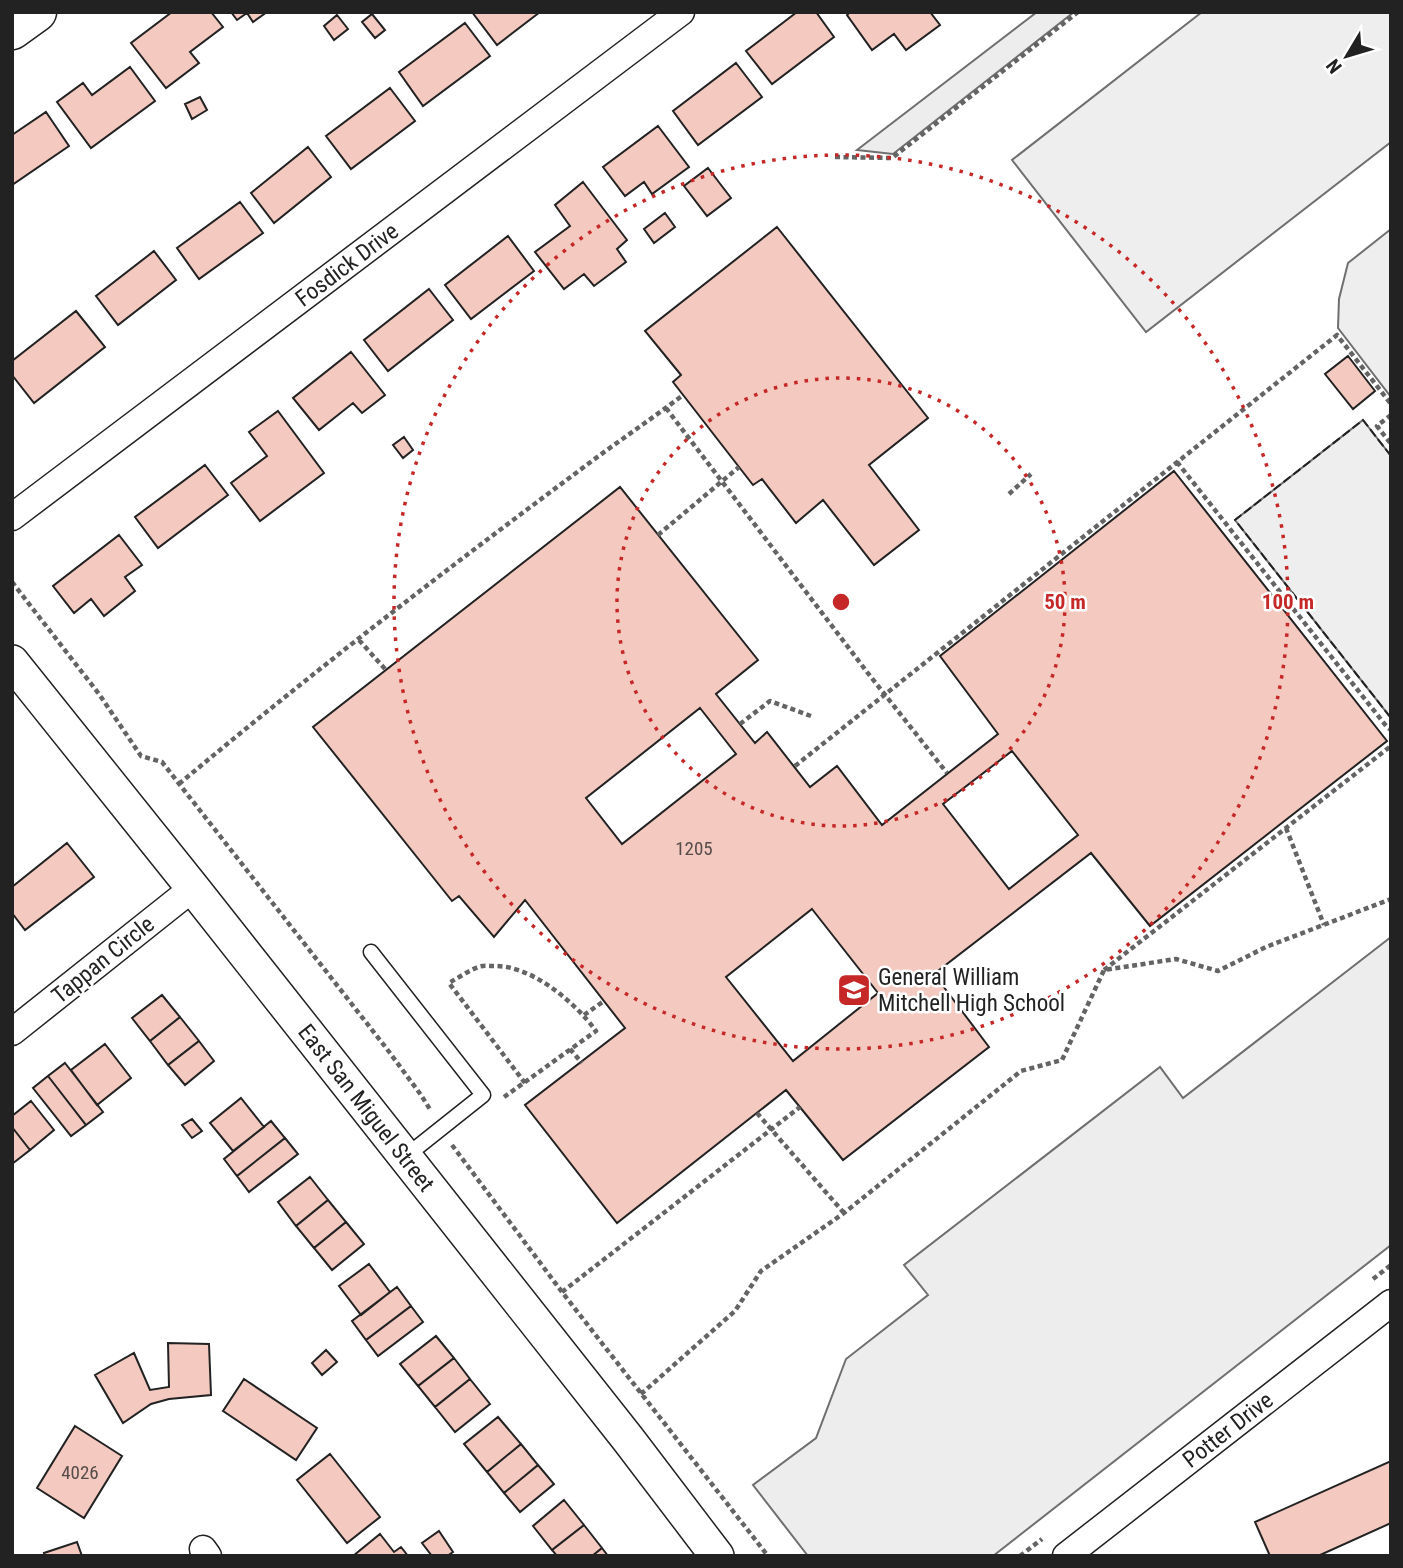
<svg xmlns="http://www.w3.org/2000/svg" width="1403" height="1568" viewBox="0 0 1403 1568" font-family="'Roboto Condensed',sans-serif">
	<style>
		.green { fill: #eee; stroke: #6f6f6f; stroke-width: 2 }
		.parking { fill: #ededed; stroke: #6f6f6f; stroke-width: 2 }
		.building { fill: #f3c9c0; stroke: #222; stroke-width: 2; fill-rule: evenodd }
		.lines { fill: none; stroke-linecap: round; stroke-linejoin: round }
		.service-casing { stroke: #222; stroke-width: 17 }
		.minor-casing { stroke: #222; stroke-width: 29 }
		.tertiary-casing { stroke: #222; stroke-width: 36 }
		.secondary-casing { stroke: #222; stroke-width: 41 }
		.path { stroke: #646464; stroke-width: 4.5; stroke-dasharray: 5 3.5; stroke-linecap: butt }
		.service { stroke: #fff; stroke-width: 14 }
		.minor { stroke: #fff; stroke-width: 26 }
		.tertiary { stroke: #fff; stroke-width: 33 }
		.secondary { stroke: #fff; stroke-width: 38 }
		.fence { stroke: #222; stroke-width: 2; stroke-dasharray: 9 3.5; stroke-linecap: butt }
		.ring { fill: none; stroke: #c62828; stroke-width: 3.5; stroke-dasharray: 3.5 7 }
		.labels { text-anchor: middle; dominant-baseline: central; stroke-width: 5; stroke-linejoin: round; paint-order: stroke }
		.number-label { font-size: 19px; fill: #564c4a }
		.street-label { font-size: 23px; fill: #222; stroke: #fff }
		.poi-label { font-size: 23px; fill: #222; stroke: #fff; text-anchor: start }
		.centre { fill: #c62828; stroke: #fff; stroke-width: 3.5 }
		.ring-label { font-size: 21px; text-anchor: middle; font-weight: bold; fill: #c62828; stroke: #fff; stroke-width: 5; stroke-linejoin: round; paint-order: stroke }
	</style>
	<rect width="100%" height="100%" fill="#fff"/>
	<path class="green" d="M1202 12H1391V142L1146 332 1012 160Z
		M1391 229V397L1338 328 1339 299 1348 263Z
		M1363 420 1391 456V718L1235 520Z"/>
	<path class="parking" d="M1037 12H1074L893 154 857 150Z
		M1391 937V1245L993 1556H808L753 1485 816 1438 846 1359 928 1295 904 1265 1160 1067 1183 1098Z"/>
	<path class="building" d="M172 12H211L223 27 190 52 199 63 166 88 131 43Z
		M231 12H267L253 22 247 13 237 20Z
		M472 12H540L497 45Z
		M797 12H816L834 37 772 84 746 51Z
		M850 12H930L940 25 906 50 894 34 872 50 847 15Z
		M372 14 385 30 375 38 362 22Z
		M337 15 348 29 334 40 324 26Z
		M465 23 490 56 423 106 399 72Z
		M736 63 762 97 698 145 673 111Z
		M130 67 155 101 91 148 57 102 83 83 92 95Z
		M390 88 415 121 351 169 326 136Z
		M200 97 207 110 192 119 185 104Z
		M46 112 69 146 12 185V135Z
		M658 126 689 167 652 194 644 182 625 196 603 167Z
		M308 147 331 177 274 223 251 193Z
		M708 168 731 198 707 216 684 186Z
		M583 182 627 240 617 249 626 262 594 286 584 274 564 289 535 252 570 226 555 205Z
		M240 202 263 233 199 279 177 248Z
		M665 213 675 227 654 243 644 229Z
		M777 227 928 418 869 465 919 530 874 565 823 500 796 523 762 479 753 485 673 382 681 375 645 331Z
		M508 236 534 271 471 319 445 285Z
		M154 251 176 280 118 325 96 296Z
		M429 289 453 320 388 371 364 340Z
		M76 311 105 347 34 403 12 375V361Z
		M351 352 385 395 362 413 353 403 319 430 293 398Z
		M1348 356 1375 391 1353 409 1325 374Z
		M278 411 324 473 260 521 231 483 267 456 249 432Z
		M404 437 413 450 403 458 393 445Z
		M205 465 228 495 158 548 135 517Z
		M1174 471 1387 741 1150 926 1091 853 934 974 989 1047 843 1160 786 1090 617 1223 525 1105 625 1028 525 900 494 937 459 896 452 901 313 727 620 487 758 660 716 694 755 743 767 732 810 787 837 766 882 825 998 734 940 656ZM700 708 736 754 622 844 586 798ZM1012 751 1078 835 1009 889 943 804ZM812 909 878 993 793 1061 726 977Z
		M119 535 142 565 125 577 135 591 104 616 91 599 74 613 53 586Z
		M67 843 94 877 25 930 12 913V887Z
		M162 995 180 1017 150 1041 132 1018Z
		M180 1017 199 1041 168 1065 150 1041Z
		M199 1041 214 1061 185 1085 168 1065Z
		M105 1044 131 1078 97 1105 71 1070Z
		M65 1063 103 1112 86 1125 48 1076Z
		M48 1076 86 1125 71 1136 33 1088Z
		M241 1098 264 1127 233 1151 210 1123Z
		M31 1101 54 1130 30 1150 12 1127V1116Z
		M192 1119 202 1131 192 1138 182 1125Z
		M271 1121 285 1138 237 1176 224 1159Z
		M12 1127 30 1150 12 1164Z
		M285 1138 298 1154 249 1192 237 1176Z
		M310 1177 328 1200 296 1226 278 1202Z
		M328 1200 346 1222 314 1248 296 1226Z
		M346 1222 364 1244 332 1270 314 1248Z
		M369 1264 390 1292 361 1315 339 1286Z
		M397 1287 411 1306 366 1340 352 1321Z
		M411 1306 423 1322 378 1356 366 1340Z
		M436 1336 454 1358 418 1386 400 1364Z
		M168 1343 209 1344 211 1395 169 1399 151 1404 123 1423 95 1375 134 1353 150 1390 169 1387Z
		M326 1350 337 1362 322 1375 312 1363Z
		M454 1358 470 1379 435 1407 418 1386Z
		M244 1379 317 1428 296 1460 223 1411Z
		M470 1379 490 1404 455 1432 435 1407Z
		M498 1417 521 1444 487 1472 464 1444Z
		M75 1426 122 1456 84 1518 37 1488Z
		M521 1444 538 1465 504 1493 487 1472Z
		M330 1454 380 1517 347 1543 297 1480Z
		M1391 1461V1523L1318 1556H1270L1255 1522Z
		M538 1465 554 1484 520 1512 504 1493Z
		M564 1500 584 1525 552 1550 533 1526Z
		M584 1525 602 1548 592 1556H557L552 1550Z
		M439 1531 453 1552 447 1556H432L422 1543Z
		M380 1534 394 1552 401 1547 408 1556H353Z
		M77 1542 82 1556H45L44 1553Z
		M602 1548 608 1556H592Z"/>
	<g class="lines">
		<g class="service-casing">
			<path id="service" d="M371 952 483 1095 405 1157"/>
		</g>
		<g class="minor-casing">
			<path id="minor" d="M12 517 681 12
				M12 1032 193 888
				M203 1549 208 1556
				M1066 1556 1391 1303"/>
		</g>
		<g class="tertiary-casing">
			<path id="tertiary" d="M12 662 193 888 628 1439 717 1556"/>
		</g>
		<g class="secondary-casing">
			<path id="secondary" d="M12 30 37 12"/>
		</g>
		<path class="path" d="M835 157 892 158 1078 12
			M666 408 867 672 947 773
			M1391 415 1377 426 1391 444
			M1177 462 1387 727 1391 730
			M1009 494 1031 474
			M658 535 739 467
			M12 582 99 694 141 756 162 762 387 1049 421 1095 431 1111
			M359 640 385 669
			M740 724 770 701 811 716
			M795 766 1337 335 1391 404
			M179 784C309 675 444 571 580 470 614 444 649 421 683 395
			M1286 828 1324 925
			M1104 970 1391 746
			M584 1015 604 1001
			M570 1049 582 1063
			M504 1097C535 1075 565 1053 596 1031 575 1002 531 965 494 966 489 966 483 965 478 967 468 971 458 978 449 983L525 1083
			M757 1113 844 1213
			M452 1145 562 1292 768 1556
			M1373 1279 1391 1265
			M562 1292 800 1107
			M641 1394 735 1311 761 1271 844 1213 1021 1071 1062 1060 1104 970 1176 959 1218 971 1266 947 1391 899
			M1020 1556 1042 1539"/>
		<use href="#service" class="service"/>
		<use href="#minor" class="minor"/>
		<use href="#tertiary" class="tertiary"/>
		<use href="#secondary" class="secondary"/>
		<path class="fence" d="M1391 456 1363 420 1235 520 1391 718"/>
	</g>
	<g class="ring">
		<circle cx="841" cy="602" r="224"/>
		<circle cx="841" cy="602" r="447"/>
	</g>
	<defs>
		<g id="school-square" transform="scale(1.75)"><rect x="-9" y="-9" width="18" height="18" rx="4" fill="#c62828" stroke="#fff"/><path d="M0-5L7-2L0 1L-7-2ZM-4 1L0 2.5L4 1V4Q0 6-4 4Z" fill="#fff"/></g>
	</defs>
	<g fill-rule="evenodd">
		<use href="#school-square" x="854" y="990"/>
	</g>
	<g class="labels">
		<g class="number-label">
			<text x="694" y="848">1205</text>
			<text x="80" y="1472">4026</text>
		</g>
		<g class="street-label">
			<text transform="translate(347 265) rotate(-37)">Fosdick Drive</text>
			<text transform="translate(103 960) rotate(-39)">Tappan Circle</text>
			<text transform="translate(366 1108) rotate(52)">East San Miguel Street</text>
			<text transform="translate(1228 1430) rotate(-38)">Potter Drive</text>
		</g>
		<g class="poi-label">
			<text x="878" y="977">General William<tspan x="878" dy="26">Mitchell High School</tspan></text>
		</g>
	</g>
	<circle cx="841" cy="602" r="10" class="centre"/>
	<g class="ring-label">
		<text x="1065" y="609">50 m</text>
		<text x="1288" y="609">100 m</text>
	</g>
	<rect width="1403" height="1568" fill="none" stroke="#222222" stroke-width="28"/>
	<g transform="translate(1347 56) rotate(232)" stroke="#ffffff" stroke-width="5" paint-order="stroke">
	<path d="M0-5L12 26L0 18L-12 26Z" fill="#222222"/>
	<text y="-10" font-size="19" font-weight="bold" text-anchor="middle" fill="#222222">N</text>
	</g>
</svg>
